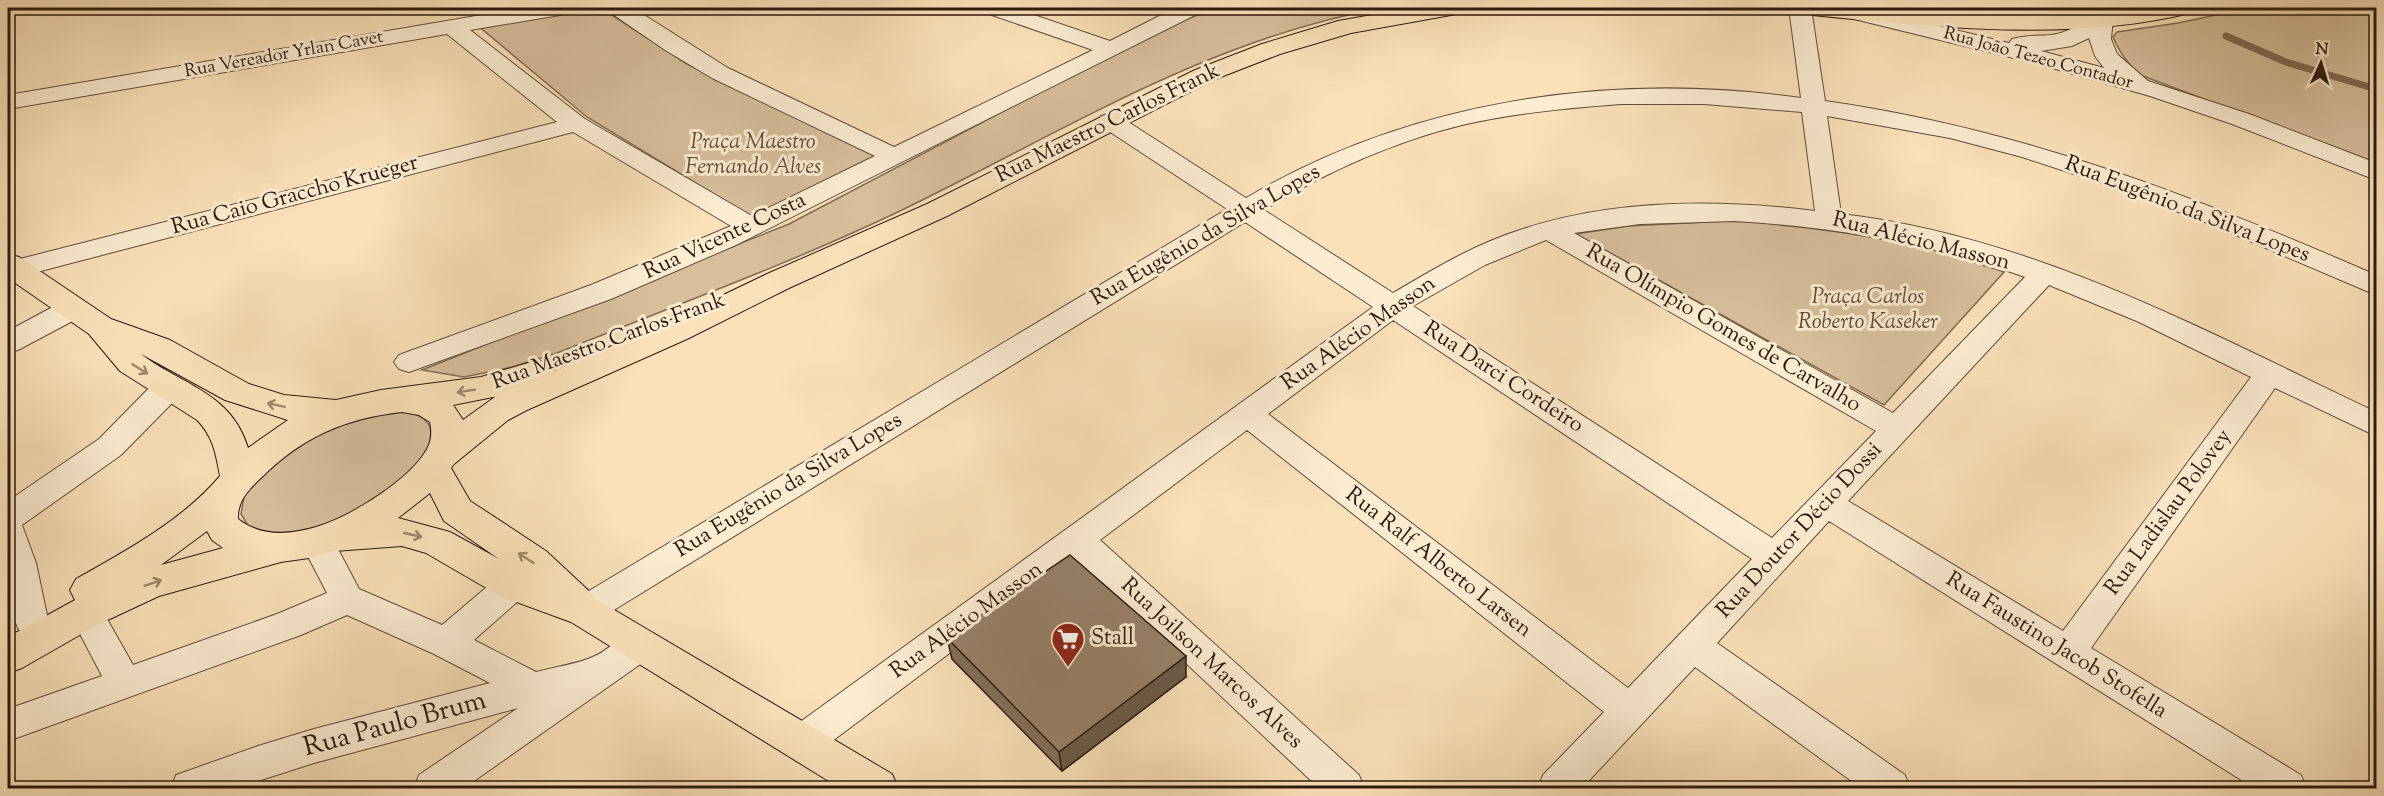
<svg xmlns="http://www.w3.org/2000/svg" width="2384" height="796" viewBox="0 0 2384 796" font-family="'Sorts Mill Goudy',serif">
	<style>
		.green { fill: #d7bf9d; stroke: #826c56; stroke-width: 1.5 }
		.lines { fill: none; stroke-linecap: round; stroke-linejoin: round }
		.stream { stroke: #7e6853; stroke-width: 7 }
		.minor-casing { stroke: #604b3a; stroke-width: 2 }
		.major-casing { stroke: #2c190f; stroke-width: 2 }
		.minor { fill: #fcecd2; fill-rule: evenodd }
		.major { fill: #fae1ba; fill-rule: evenodd }
		.wall { fill: #826f59; stroke: #2c190f; stroke-width: 1.5 }
		.shaded-wall { fill: #6a5a49; stroke: #2c190f; stroke-width: 1.5 }
		.building { fill: #978168; stroke: #2c190f; stroke-width: 1.5 }
		.oneway { stroke: #9d876d }
		.labels { text-anchor: middle; dominant-baseline: central; stroke-width: 6; stroke-linejoin: round; paint-order: stroke }
		.far-street-label { font-size: 18px; fill: #2c190f; stroke: #fcecd2 }
		.street-label { font-size: 22px; fill: #2c190f; stroke: #fcecd2 }
		.park-label { font-size: 22px; font-style: italic; fill: #5f4b3a; stroke: #fcecd2 }
		.poi-label { font-size: 22px; fill: #2c190f; stroke: #fcecd2; text-anchor: start }
		.near-street-label { font-size: 27px; fill: #2c190f; stroke: #fcecd2 }
	</style>
	<rect width="100%" height="100%" fill="#fae1ba"/>
	<filter id="stains"><feTurbulence type="fractalNoise" baseFrequency=".00333" numOctaves="4"/><feColorMatrix values="0 0 0 0 .2 0 0 0 0 .09 0 0 0 0 .02 0 0 0 .5 -.17"/></filter>
	<radialGradient id="worn" r=".72"><stop offset=".6" stop-color="#630" stop-opacity="0"/><stop offset="1" stop-color="#630" stop-opacity=".3"/></radialGradient>
	<path class="green" d="M580 8H601L687 64 876 156 753 218 587 117 477 25Z
		M1219 8H1383C1209 38 1057 135 900 211 789 264 671 307 557 353L512 367 464 377 422 370 789 224 1168 25Z
		M2249 8H2376V88L2337 77 2376 89V164L2143 76C2128 65 2120 53 2113 37L2117 32 2178 23Z
		M1728 221C1777 222 1827 227 1875 235 1919 243 1962 259 2004 272L1884 405 1576 234 1628 226Z
		M385 410C397 411 415 411 425 420 450 444 396 491 377 503 365 510 318 531 305 534 285 538 269 536 250 529L241 514 244 496 257 475 304 436Z"/>
	<g class="lines">
		<path class="stream" d="M2226 36 2286 62 2376 89"/>
		<g class="minor-casing">
			<path id="minor" d="M524 8H571L568 13 560 15 470 30 585 119 752 216 875 156 712 78 665 50 611 13 608 8H633L728 68 894 147 1093 50 986 13 983 8H1014L1110 41 1175 8H1202L1199 13 736 245 611 299 409 372 399 369 394 362 399 355 591 285 731 226 573 132 14 278 8 276V262L557 122 447 34 8 109V95Z
				M1789 8H1811L1825 101C2023 129 2194 196 2376 275V295L2200 220 2098 182 2022 157 1950 138 1827 116 1841 214C2033 236 2205 331 2376 412V436L2275 388 2091 648 2301 775 2306 788H2254L1829 521 1717 643 1905 775 1910 788H1861L1695 667 1582 788H1538L1543 775 1604 712 1247 430 1100 540 1359 775 1364 788H1319L1075 559 815 754 802 759 789 754 783 742 789 730 1373 307 1245 222 596 621 584 626 572 621 567 611 572 601 1227 209 1101 126 1098 121 1101 116 1110 114 1119 116 1246 198C1411 100 1612 71 1801 98ZM1621 104H1704L1802 112 1815 211C1719 199 1612 199 1520 230 1475 244 1434 269 1393 293L1264 210C1324 173 1393 142 1462 125 1514 113 1568 108 1621 104ZM1734 221C1834 227 1930 243 2025 277L1893 413 1574 233 1640 224ZM1546 240 1876 431 1772 538 1413 306 1485 265ZM2049 285 2139 322 2251 377 2063 631 1848 501ZM1393 320 1752 559 1628 688 1268 414Z
				M1850 8H1862L1897 16 1899 12 1920 8H1958L1955 13 1918 21 2009 43 2012 39C2044 31 2052 43 2084 21L2043 13 2040 8H2082L2110 13 2113 18 2111 39 2117 54 2148 81 2249 114 2376 163V180L2232 124 2150 96 2038 64 1850 18 1847 13ZM2089 38 2095 56 2104 68 2041 51 2072 46Z
				M72 299 82 302 86 309 82 316 18 350 8 353V331L62 302Z
				M169 376 180 379 184 387 180 395 121 455 22 525 36 563 48 620 43 630 31 635 19 630C0 592 8 543 8 501L99 439 158 379Z
				M317 528 329 532 359 589 442 625 501 575 513 571 525 575 530 585 525 595 474 640 536 672C555 667 578 664 595 656 617 646 625 624 652 634L658 645 652 656 464 788H414L419 775 518 708 314 763 236 788H171L176 775 258 746 314 729 490 683 434 654 347 615 301 635 8 741V709L102 676 69 613 74 603 86 598 98 603 133 665 277 614 327 593 300 541 305 532Z"/>
		</g>
		<g class="major-casing">
			<path id="major" d="M1412 8H1463L1459 13 1451 15 1351 33 1280 54 1213 80 947 216 789 288 687 339 527 410 508 420 454 464 451 468 470 501 546 551 590 592 594 598 892 774 898 788H840L571 622 500 596 426 553 402 546 334 551 309 558 281 562 159 596 99 624 22 668 8 673V637L75 600 70 590 76 579C126 551 183 520 220 476 216 454 213 436 197 420L120 371 89 334 8 278V254L19 257 111 319 170 340 249 384 284 395 336 400 381 390 481 377 538 360 549 364 554 371 665 323 767 274 927 204 1195 70 1262 44 1338 21ZM141 354 225 400 288 420 248 448C231 392 183 386 141 354ZM493 397H495L463 420 453 405ZM402 412 419 415 430 422C432 432 432 440 427 449 410 480 350 517 316 527 289 535 261 537 238 519 237 501 249 489 262 477 302 437 346 418 402 412ZM430 493 444 521 499 559 450 532 398 518ZM207 531 212 540 223 548 161 565Z
				M1800 8H1886L1951 12 2044 14 2139 8H2194L2190 13C2073 42 1932 27 1812 15L1804 13Z"/>
		</g>
		<use href="#minor" class="minor"/>
		<use href="#major" class="major"/>
	</g>
	<path class="wall" d="M947 638 1186 677 1062 771 952 659Z"/>
	<path class="shaded-wall" d="M1186 656V677L1062 771 1059 752Z"/>
	<path class="building" d="M1070 555 1186 656 1059 752 947 638Z"/>
	<defs><path id="oneway-shaft" d="M-6 0H5M1.5-3L5.5 0L1.5 3" fill="none" stroke-width="1.6" stroke-linecap="round" stroke-linejoin="round" transform="scale(1.5)"/></defs>
	<g class="oneway">
		<use href="#oneway-shaft" transform="translate(140 369) rotate(32)"/>
		<use href="#oneway-shaft" transform="translate(466 391) rotate(171)"/>
		<use href="#oneway-shaft" transform="translate(276 405) rotate(-168)"/>
		<use href="#oneway-shaft" transform="translate(413 535) rotate(13)"/>
		<use href="#oneway-shaft" transform="translate(526 558) rotate(-147)"/>
		<use href="#oneway-shaft" transform="translate(153 583) rotate(-19)"/>
	</g>
	<defs>
		<g id="supermarket-pin" transform="scale(1.725)"><path d="M0 17L-7.5 6A9.5 9.5 0 1 1 7.5 6Z" fill="#8f2418" stroke="#fcecd2"/><path d="M-6-5.5h2.5l.6 2H6L4.5 2H-2.5L-4.4-4H-6ZM-1.5 3.2a1.3 1.3 0 1 0 .1 0ZM3 3.2a1.3 1.3 0 1 0 .1 0Z" fill="#fff"/></g>
	</defs>
	<g fill-rule="evenodd">
		<use href="#supermarket-pin" x="1068" y="639"/>
	</g>
	<g class="labels">
		<g class="far-street-label">
			<text transform="translate(284 55) rotate(-10)">Rua Vereador Yrlan Cavet</text>
			<text transform="translate(2038 59) rotate(15)">Rua João Tezeo Contador</text>
		</g>
		<g class="street-label">
			<text transform="translate(1108 124) rotate(-26)">Rua Maestro Carlos Frank</text>
			<text transform="translate(295 196) rotate(-15)">Rua Caio Graccho Krueger</text>
			<text transform="translate(2187 210) rotate(21)">Rua Eugênio da Silva Lopes</text>
			<text transform="translate(1206 236) rotate(-30)">Rua Eugênio da Silva Lopes</text>
			<text transform="translate(725 237) rotate(-25)">Rua Vicente Costa</text>
			<text transform="translate(1921 242) rotate(14)">Rua Alécio Masson</text>
			<text transform="translate(1723 329) rotate(30)">Rua Olímpio Gomes de Carvalho</text>
			<text transform="translate(1359 334) rotate(-35)">Rua Alécio Masson</text>
			<text transform="translate(609 342) rotate(-20)">Rua Maestro Carlos Frank</text>
			<text transform="translate(1503 378) rotate(33)">Rua Darci Cordeiro</text>
			<text transform="translate(789 486) rotate(-31)">Rua Eugênio da Silva Lopes</text>
			<text transform="translate(2169 513) rotate(-54)">Rua Ladislau Polovey</text>
			<text transform="translate(1800 531) rotate(-47)">Rua Doutor Décio Dossi</text>
			<text transform="translate(1438 563) rotate(38)">Rua Ralf Alberto Larsen</text>
			<text transform="translate(967 621) rotate(-36)">Rua Alécio Masson</text>
			<text transform="translate(2056 646) rotate(32)">Rua Faustino Jacob Stofella</text>
			<text transform="translate(1211 664) rotate(43)">Rua Joilson Marcos Alves</text>
		</g>
		<g class="park-label">
			<text x="753" y="143">Praça Maestro<tspan x="753" dy="25">Fernando Alves</tspan></text>
			<text x="1868" y="298">Praça Carlos<tspan x="1868" dy="25">Roberto Kaseker</tspan></text>
		</g>
		<g class="poi-label">
			<text x="1091" y="639">Stall</text>
		</g>
		<g class="near-street-label">
			<text transform="translate(395 725) rotate(-15)">Rua Paulo Brum</text>
		</g>
	</g>
	<rect width="2384" height="796" fill="none" stroke="#fae1ba" stroke-width="30"/>
	<rect x="9" y="9" width="2366" height="778" fill="none" stroke="#2c190f" stroke-width="3"/>
	<rect x="15" y="15" width="2354" height="766" fill="none" stroke="#2c190f" stroke-width="1.5"/>
	<g transform="translate(2321 63) rotate(4)" stroke="#fcecd2" stroke-width="4.5" paint-order="stroke">
	<path d="M0-4.5L10 22L0 15L-10 22Z" fill="#2c190f"/>
	<text y="-9" font-size="16" font-weight="bold" text-anchor="middle" fill="#2c190f">N</text>
	</g>
	<rect width="100%" height="100%" filter="url(#stains)"/>
	<rect width="100%" height="100%" fill="url(#worn)"/>
</svg>
